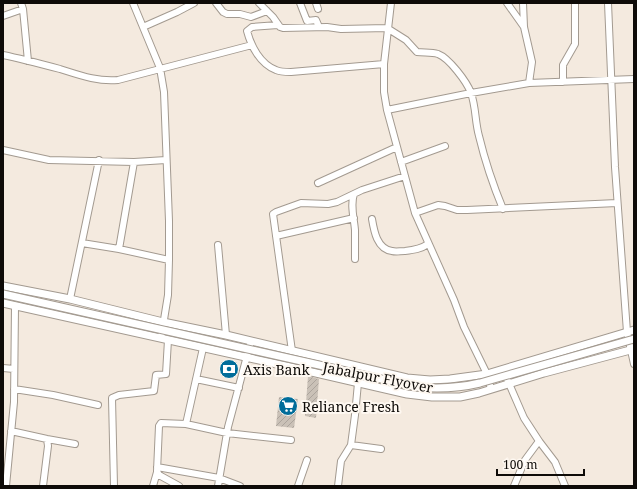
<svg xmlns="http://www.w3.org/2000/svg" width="637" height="489" viewBox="0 0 637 489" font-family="'Noto Serif',serif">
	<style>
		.building { fill: url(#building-hatch) }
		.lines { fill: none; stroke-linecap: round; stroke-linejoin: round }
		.minor-casing { stroke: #a39a90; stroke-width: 8 }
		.major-casing { stroke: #a39a90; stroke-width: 9 }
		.minor { stroke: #fff; stroke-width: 6 }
		.major { stroke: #fff; stroke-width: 7 }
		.major-bridge-casing { stroke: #a39a90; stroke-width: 9; stroke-linecap: butt }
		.major-bridge { stroke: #fff; stroke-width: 7 }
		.labels { text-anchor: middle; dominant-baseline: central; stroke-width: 4; stroke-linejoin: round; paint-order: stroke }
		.poi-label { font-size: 14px; fill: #0e0b08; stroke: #fef8f1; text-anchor: start }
		.street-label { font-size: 14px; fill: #0e0b08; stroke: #fef8f1 }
	</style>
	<defs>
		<pattern id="building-hatch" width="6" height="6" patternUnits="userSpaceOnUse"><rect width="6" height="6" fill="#cac1b7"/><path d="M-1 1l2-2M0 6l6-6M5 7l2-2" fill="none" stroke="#aca49c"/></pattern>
	</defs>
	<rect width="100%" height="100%" fill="#f4eadf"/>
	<path class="building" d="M225 361 237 364 234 377 222 375Z
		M308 376 319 379 316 418 305 416Z
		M279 397 298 399 294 428 276 426Z"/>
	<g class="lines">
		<g class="minor-casing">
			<path id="minor" d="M21 3 23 9 28 61
				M133 3 160 68 164 92 169 221V260L168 295 161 338
				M216 3 223 12 227 14H240L251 17 267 11
				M259 3 273 17 280 27 283 28 327 27 341 29 387 28 406 40 417 52C424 53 431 52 438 54 449 58 467 82 471 93 476 107 475 122 479 136 485 161 493 185 503 209
				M300 3 307 21 316 20 319 27
				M316 3 318 9
				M391 3 384 64V92L387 110 415 213 454 300 464 327 487 374 491 389
				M507 3 524 27
				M523 3 524 27 532 62 529 83
				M608 3 615 167 627 332 634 364
				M3 16 23 9
				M278 25 252 27 247 31C251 46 260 64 276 70 280 72 287 72 291 72L384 64
				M143 27 177 12 194 3
				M3 55C22 59 41 64 60 69 79 75 98 82 118 80L252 45
				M563 82V65L575 44V3
				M387 110 471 93 529 83 634 79
				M3 150 49 160 134 162 166 160
				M401 162 445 146
				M318 183 397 147
				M354 194C350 205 354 218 355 230 355 239 355 249 355 259
				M415 213 438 205 445 206 457 210H467L617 203
				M372 219C374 231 377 249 392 251 396 252 400 251 405 251 414 250 421 249 428 244
				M276 236 354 218
				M82 243 119 249 169 260
				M218 245 226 335
				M119 249 134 162
				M70 299 99 160
				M292 351 273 214 276 212 301 203 328 204 337 202 362 190 405 176
				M3 368 14 369
				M504 372 524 418 539 441 555 462 565 486
				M196 379 239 388
				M14 389 53 395 98 405
				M186 424 203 348
				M11 431 47 439 75 444
				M351 445 381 449
				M157 467 219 478 240 486
				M6 486 14 402 15 306
				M43 486 48 446 47 439
				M114 486 112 398 119 395 154 391 156 375 166 374 168 340
				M153 486 157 472
				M179 486 159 475 157 471 159 426 161 423 186 424 227 433 291 440
				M218 486 228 427 251 341
				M298 486 307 460
				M338 486 341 461 351 445 355 415 358 383
				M514 486 525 460 539 441"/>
		</g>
		<g class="major-casing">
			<path id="major" d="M3 286 70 299 163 322 226 335 407 378 430 380 450 379 487 374 634 330
				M3 303 290 367 407 394 432 397H460L479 393 544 373 634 349"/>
		</g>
		<use href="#minor" class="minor"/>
		<use href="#major" class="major"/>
		<g class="major-bridge-casing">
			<path id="major-bridge" d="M3 294 417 387C439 389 459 388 480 383L634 339"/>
		</g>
		<use href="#major-bridge" class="major-bridge"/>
	</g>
	<defs>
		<g id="bank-disc" transform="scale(1)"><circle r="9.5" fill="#016d9a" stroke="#fef8f1"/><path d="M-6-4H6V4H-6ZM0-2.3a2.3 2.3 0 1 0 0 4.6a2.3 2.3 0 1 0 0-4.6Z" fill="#fff"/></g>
		<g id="supermarket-disc" transform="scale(1)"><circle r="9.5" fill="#016d9a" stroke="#fef8f1"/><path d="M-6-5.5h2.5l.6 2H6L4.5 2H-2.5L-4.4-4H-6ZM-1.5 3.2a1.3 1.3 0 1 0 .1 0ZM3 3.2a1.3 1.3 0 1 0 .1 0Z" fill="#fff"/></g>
	</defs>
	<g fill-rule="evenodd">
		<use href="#bank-disc" x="229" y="369"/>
		<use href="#supermarket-disc" x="288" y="406"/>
	</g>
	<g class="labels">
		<g class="poi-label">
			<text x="243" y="369">Axis Bank</text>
			<text x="302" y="406">Reliance Fresh</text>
		</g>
		<g class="street-label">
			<text transform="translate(378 377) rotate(11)">Jabalpur Flyover</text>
		</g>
	</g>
	<rect width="637" height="489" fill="none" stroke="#0e0b08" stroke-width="8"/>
	<path d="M497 469v6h87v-6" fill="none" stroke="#0e0b08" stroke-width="2"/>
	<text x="503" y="469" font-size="12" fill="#0e0b08" stroke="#fef8f1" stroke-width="3" paint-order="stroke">100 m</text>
</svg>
